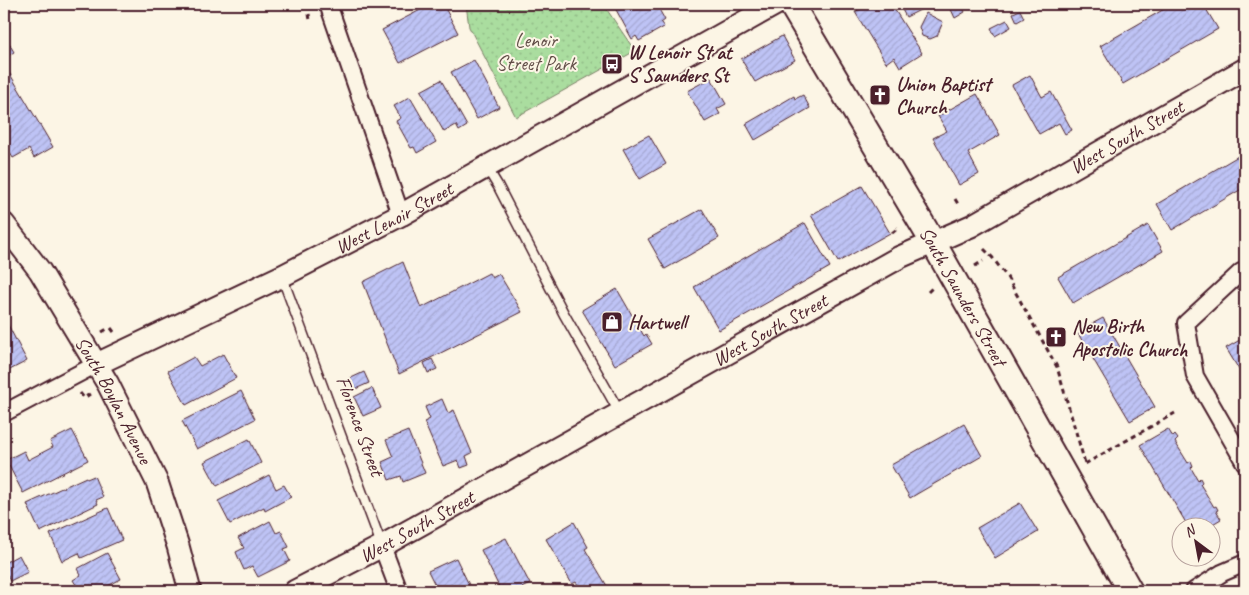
<svg xmlns="http://www.w3.org/2000/svg" width="1249" height="595" viewBox="0 0 1249 595" font-family="Caveat,sans-serif">
	<style>
		.park { fill: url(#park-dots); stroke: #7a7e65 }
		.building { fill: url(#building-hatch); stroke: #4a1f2b }
		.lines { fill: none; stroke-linecap: round; stroke-linejoin: round }
		.service-casing { stroke: #4a1f2b; stroke-width: 12 }
		.minor-casing { stroke: #4a1f2b; stroke-width: 20 }
		.tertiary-casing { stroke: #4a1f2b; stroke-width: 25 }
		.secondary-casing { stroke: #4a1f2b; stroke-width: 28 }
		.path { stroke: #4a1f2b; stroke-width: 3; stroke-dasharray: 5 4; stroke-linecap: butt }
		.service { stroke: #fcf5e5; stroke-width: 9 }
		.minor { stroke: #fcf5e5; stroke-width: 16 }
		.tertiary { stroke: #fcf5e5; stroke-width: 21 }
		.secondary { stroke: #fcf5e5; stroke-width: 24 }
		.labels { text-anchor: middle; dominant-baseline: central; stroke-width: 4; stroke-linejoin: round; paint-order: stroke }
		.park-label { font-size: 20px; fill: #624e48; stroke: #fcf5e5 }
		.poi-label { font-size: 20px; font-weight: bold; fill: #4a1f2b; stroke: #fcf5e5; text-anchor: start }
		.street-label { font-size: 20px; fill: #4a1f2b; stroke: #fcf5e5 }
	</style>
	<defs>
		<pattern id="park-dots" width="8" height="8" patternUnits="userSpaceOnUse" patternTransform="scale(1.25)"><rect width="8" height="8" fill="#aadd9f"/><path d="M2 2h.1M6 6h.1" fill="none" stroke="#94bd89" stroke-width="1.8" stroke-linecap="round"/></pattern>
		<pattern id="building-hatch" width="6" height="6" patternUnits="userSpaceOnUse" patternTransform="scale(1.25)"><rect width="6" height="6" fill="#bec3f5"/><path d="M-1 1l2-2M0 6l6-6M5 7l2-2" fill="none" stroke="#a5a7d2"/></pattern>
	</defs>
	<rect width="100%" height="100%" fill="#fcf5e5"/>
	<filter id="ink" filterUnits="userSpaceOnUse"><feTurbulence type="fractalNoise" baseFrequency=".02" numOctaves="2"/><feDisplacementMap in="SourceGraphic" scale="10" xChannelSelector="R" yChannelSelector="G"/><feConvolveMatrix kernelMatrix="1 2 1 2 8 2 1 2 1" color-interpolation-filters="sRGB"/></filter>
	<g filter="url(#ink)">
		<path class="park" d="M466 4H603L635 51 516 117 469 27Z"/>
		<path class="building" d="M376 4H395L379 11Z
			M432 4H443L458 33 400 63 382 30Z
			M617 4H656L665 20 661 23 664 27 639 41 636 36 632 39 614 6Z
			M868 4H891L922 53 900 67 894 57 886 63 855 12Z
			M899 4H932L906 17Z
			M952 4H961L965 12 955 18 949 5Z
			M1173 4H1203L1218 29 1123 84 1100 46Z
			M1020 10 1024 18 1017 22 1013 13Z
			M926 13 943 22 937 36 930 39 922 36 919 27Z
			M1007 20 1011 27 995 36 991 28Z
			M4 35 14 52 4 58Z
			M782 36 795 60 755 82 741 59Z
			M474 60 499 107 477 119 451 72Z
			M4 64 53 147 34 158 29 149 13 158 4 143Z
			M1030 75 1042 97 1051 92 1072 130 1065 134 1059 123 1039 134 1012 85Z
			M711 78 726 104 717 109 720 114 705 122 687 91Z
			M441 80 467 126 459 131 456 125 444 132 421 91Z
			M977 94 1000 135 968 153 979 174 959 185 933 138 947 131 938 116Z
			M803 95 810 108 755 140 746 124 794 96 795 99Z
			M410 97 436 142 417 153 414 147 411 148 396 121 401 118 394 106Z
			M649 135 666 164 640 179 623 149Z
			M1245 152V187L1172 230 1157 204Z
			M862 186 890 233 838 262 811 215Z
			M702 209 719 238 665 269 648 239Z
			M805 223 830 267 719 330 694 287Z
			M1148 225 1163 251 1073 303 1058 277Z
			M403 262 421 308 489 273 492 278 499 274 522 312 399 374 363 282Z
			M617 289 644 336 646 334 652 344 615 365 582 310Z
			M1103 318 1155 407 1130 421 1077 332Z
			M7 323 27 361 4 373V325Z
			M1245 337V371L1241 373 1226 348Z
			M223 354 236 378 186 405 168 371 194 357 200 366Z
			M432 359 437 369 428 373 424 363Z
			M364 372 369 383 353 390 349 379Z
			M372 388 381 408 363 416 354 397Z
			M241 391 255 419 197 449 182 421Z
			M442 399 448 413 454 410 472 453 466 456 469 465 461 468 458 460 443 466 424 422 430 419 425 407Z
			M964 424 982 456 910 498 891 465Z
			M1168 429 1173 437 1175 435 1178 439 1175 442 1188 463 1191 461 1193 466 1191 468 1198 480 1200 478 1202 482 1200 484 1214 507 1216 506 1218 510 1216 511 1221 519 1206 528H1189L1140 445Z
			M72 430 88 460 23 493 6 460 24 451 28 460 53 447 50 441Z
			M408 431 425 473 403 482 401 476 389 480 382 462 393 457 386 440Z
			M249 439 261 463 217 486 204 462Z
			M269 475 276 489 284 485 291 497 265 511 264 507 230 524 218 501Z
			M94 476 103 497 96 500 98 504 40 532 27 504 86 477 87 479Z
			M4 483 9 495 4 498Z
			M1020 503 1038 532 995 558 977 528Z
			M108 508 122 540 81 558 79 553 62 561 50 534Z
			M270 521 276 533 281 531 289 547 284 549 290 561 258 577 252 566 244 570 238 557 236 552 244 548 238 538Z
			M574 522 588 547 585 549 610 591H582L576 582 572 584 546 539Z
			M506 538 530 584 515 591H501L481 550Z
			M107 553 121 579 98 591H80L73 580 81 575 77 569Z
			M19 555 28 572 10 581 4 569V563Z
			M456 558 472 591H438L428 571Z"/>
		<g class="lines">
			<g class="service-casing">
				<path id="service" d="M487 168 498 186 564 314 620 413
					M282 277 382 546"/>
			</g>
			<g class="minor-casing">
				<path id="minor" d="M328 4 401 215
					M1245 271 1241 272 1186 323 1195 376 1245 463
					M4 413 97 364
					M382 546 399 591
					M1194 591 1222 573 1245 563"/>
			</g>
			<g class="tertiary-casing">
				<g id="tertiary">
					<path id="s1" d="M4 224 40 271 108 384 157 482 178 546 190 591"/>
					<path id="s2" d="M97 364 282 276 401 215 776 4"/>
					<path id="s3" d="M295 591 382 546 900 257 971 226 1245 69"/>
				</g>
			</g>
			<g class="secondary-casing">
				<g id="secondary">
					<path id="s4" d="M791 4 934 244 1130 591"/>
				</g>
			</g>
			<path class="path" d="M309 14 310 20
				M955 199 958 204
				M892 233 898 228 897 227
				M984 249 992 257 1007 277 1057 367 1085 463
				M975 266 983 261
				M928 292 932 288
				M111 328 114 332
				M102 332 107 329
				M80 393 84 398 90 394
				M1085 464 1175 413"/>
			<use href="#service" class="service"/>
			<use href="#minor" class="minor"/>
			<use href="#tertiary" class="tertiary"/>
			<use href="#secondary" class="secondary"/>
		</g>
	</g>
	<defs>
		<g id="bus-square" transform="scale(1.125)"><rect x="-9" y="-9" width="18" height="18" rx="4" fill="#4a1f2b" stroke="#fcf5e5"/><path d="M-5-6H5V4H4V6H2V4H-2V6H-4V4H-5ZM-3.5-4V0h7V-4ZM-3.5 1.2v1.5H-2V1.2ZM2 1.2v1.5H3.5V1.2Z" fill="#fff"/></g>
		<g id="church-square" transform="scale(1.125)"><rect x="-9" y="-9" width="18" height="18" rx="4" fill="#4a1f2b" stroke="#fcf5e5"/><path d="M-1.2-6h2.4v3.5h3.3v2.4h-3.3V6h-2.4V-.1h-3.3v-2.4h3.3Z" fill="#fff"/></g>
		<g id="shop-square" transform="scale(1.125)"><rect x="-9" y="-9" width="18" height="18" rx="4" fill="#4a1f2b" stroke="#fcf5e5"/><path d="M-5-2.5h2.3a2.7 3.5 0 0 1 5.4 0H5L5.5 6h-11ZM-1.5-2.5h3a1.5 2.3 0 0 0-3 0Z" fill="#fff"/></g>
	</defs>
	<g fill-rule="evenodd">
		<use href="#bus-square" x="612" y="64"/>
		<use href="#church-square" x="880" y="95"/>
		<use href="#shop-square" x="612" y="322"/>
		<use href="#church-square" x="1056" y="337"/>
	</g>
	<g class="labels">
		<g class="park-label">
			<text x="536" y="40">Lenoir<tspan x="536" dy="23">Street Park</tspan></text>
		</g>
		<g class="poi-label">
			<text x="628" y="52">W Lenoir St at<tspan x="628" dy="23">S Saunders St</tspan></text>
			<text x="896" y="84">Union Baptist<tspan x="896" dy="23">Church</tspan></text>
			<text x="628" y="322">Hartwell</text>
			<text x="1072" y="326">New Birth<tspan x="1072" dy="23">Apostolic Church</tspan></text>
		</g>
		<g class="street-label">
			<text stroke="none"><textPath href="#s3" startOffset="948">West South Street</textPath></text>
			<text stroke="none"><textPath href="#s2" startOffset="331">West Lenoir Street</textPath></text>
			<text stroke="none"><textPath href="#s4" startOffset="339">South Saunders Street</textPath></text>
			<text stroke="none"><textPath href="#s3" startOffset="542">West South Street</textPath></text>
			<text stroke="none"><textPath href="#s1" startOffset="208">South Boylan Avenue</textPath></text>
			<text transform="translate(360 426) rotate(70)">Florence Street</text>
			<text stroke="none"><textPath href="#s3" startOffset="138">West South Street</textPath></text>
		</g>
	</g>
	<rect width="1249" height="595" fill="none" stroke="#fcf5e5" stroke-width="20"/>
	<rect x="10" y="10" width="1229" height="575" fill="none" stroke="#4a1f2b" stroke-width="2" filter="url(#ink)"/>
	<g transform="translate(1196 542) rotate(328)"><circle r="24" fill="#fcf5e5" stroke="#b59f9b"/>
	<path d="M0-4L9 19L0 12L-9 19Z" fill="#4a1f2b"/>
	<text y="-8" font-size="14" font-weight="bold" text-anchor="middle" fill="#4a1f2b">N</text>
	</g>
</svg>
